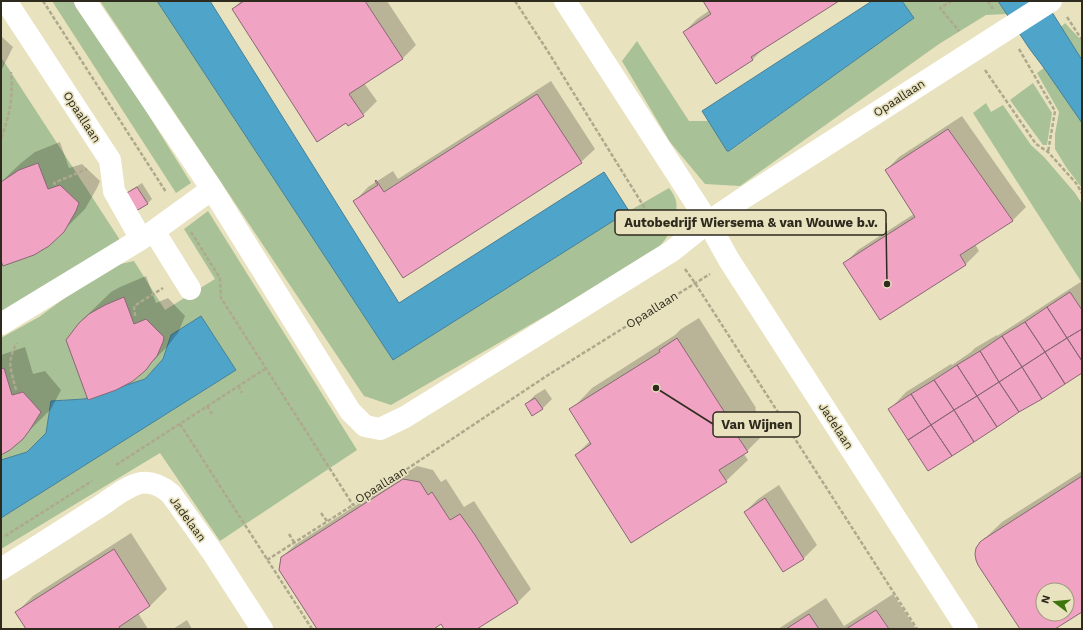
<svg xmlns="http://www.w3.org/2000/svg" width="1083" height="630" viewBox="0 0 1083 630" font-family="'Work Sans',sans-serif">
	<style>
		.green { fill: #a9c196 }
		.water { fill: #4fa4ca; stroke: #458096 }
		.shadow { fill: #0003; fill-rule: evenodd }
		.building { fill: #f0a3c3; stroke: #896875; fill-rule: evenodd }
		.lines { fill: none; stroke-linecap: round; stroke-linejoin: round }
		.path { stroke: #aea98d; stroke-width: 2.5; stroke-dasharray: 4 2; stroke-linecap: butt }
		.minor { stroke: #fff; stroke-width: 22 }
		.labels { text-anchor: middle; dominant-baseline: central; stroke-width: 3.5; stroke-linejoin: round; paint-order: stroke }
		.street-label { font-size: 12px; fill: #2e2b1e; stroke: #e8e2bf }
		.leader { fill: none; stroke: #2e2b1e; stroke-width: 1.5 }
		.callout-dot { fill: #2e2b1e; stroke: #e8e2bf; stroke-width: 1.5 }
		.callout { fill: #e8e2bf; stroke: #2e2b1e; stroke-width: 1.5 }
		.callout-label { font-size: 13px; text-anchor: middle; font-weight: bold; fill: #2e2b1e }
	</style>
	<rect width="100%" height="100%" fill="#e8e2bf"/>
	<path class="green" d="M52 1H76L86 15 191 183 176 193Z
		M100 1H157L393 360 629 211 669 188C672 192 675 196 676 201 679 216 669 237 659 247 653 253 645 257 639 262L391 405 364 396Z
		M902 1H998L1007 14 986 15 939 44 740 186 705 184 670 142 622 61 637 41 689 121H708L730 151 914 18Z
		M1065 23 1082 41V60L1061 27Z
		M1 57 120 240 1 312Z
		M1044 68 1082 123V188L1066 167 1055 149V134L1059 112 1037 73Z
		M1033 83 1052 113 1047 145H1043L1010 100Z
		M986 103 991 112 1003 105 1031 145 1044 157 1075 193 1082 204V283L973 113Z
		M208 211 357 450 220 541 160 453 1 549V518L236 370 201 316 171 335 163 359 145 379 84 399 51 401 46 433 27 452 1 460V338L39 317 107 267 134 261 165 310 215 279 184 229Z"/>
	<path class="water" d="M157 1H210L399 303 604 172 629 211 393 360Z
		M872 1H902L914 18 729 151H727L702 111Z
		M998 1H1045L1082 60V123L1044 68 1029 48Z
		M201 316 236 370 1 518V460L27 452 46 433 51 401 84 399 145 379 163 359 171 335Z"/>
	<path class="shadow" d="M241 1H387L416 45 402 59 364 83 377 101 363 115 348 124 233 9Z
		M704 1H837L765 47 752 60 684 32 697 19 710 10Z
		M1 36 13 47 1 71Z
		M551 81 595 149 581 162 355 201 368 187 393 171 398 179Z
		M962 116 1026 207 1013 220 975 244 979 251 966 264 881 319 845 263 858 250 914 214 886 170 899 157Z
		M60 142 69 168 82 164 100 181 97 188 85 209 63 231 1 258V182L21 163 35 152Z
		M142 183 152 199 148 203 136 210 127 195 131 190Z
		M146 276 156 303 168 298 185 316 178 333 167 347 145 369 79 323 111 292 120 287Z
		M1082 281V372L890 409 906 392 951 364 952 365 971 352 975 348 997 335V336Z
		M699 318 756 408 755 409 768 430 747 451 743 453 748 460 726 481 576 455 590 441 571 410 592 388 675 335 681 329Z
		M25 347 33 374 45 371 61 390 51 409 16 444 1 454V355Z
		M545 389 552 399 542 409 526 404 535 395Z
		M417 466 433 470 441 482 446 479 464 507 474 501 531 589 518 602 475 629H445L441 623 432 629H318L282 557 296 544Z
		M1082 471V610L1053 629H1021L980 543 1002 522ZM1043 590H1067V614H1043Z
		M779 485 817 545 804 558 783 571 745 512 758 499Z
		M131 533 167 589 150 606 138 613 148 629H27L16 613 33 596Z
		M893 594 916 629H778L826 598 844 626Z
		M187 620 192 629H173Z"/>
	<path class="building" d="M244 1H365L403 59 349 94 364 116 348 126 346 123 317 142 232 9Z
		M703 1H839L751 57 753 60 716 84 683 32 711 14Z
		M537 94 582 163 403 278 353 201 378 185 375 181 376 180 384 192Z
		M948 129 1013 221 960 255 966 265 880 320 843 263 915 217 885 170Z
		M38 163 48 189 60 185 79 203 76 211 64 232 49 246 34 255 3 266 1 261V182L19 170Z
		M137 187 148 204 136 211 125 194Z
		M1070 292 1082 310V329L1067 338 1047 307Z
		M124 297 134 324 146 319 164 337 163 342 157 356 151 363 146 370 133 381 116 390 88 400 66 340 79 323 89 314 105 305Z
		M1047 307 1067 338 1045 352 1025 322Z
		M1025 322 1045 352 1022 367 1002 336Z
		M1082 329V361L1067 338Z
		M1002 336 1022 367 999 382 980 351Z
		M677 338 736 430 734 431 748 452 719 470 727 482 631 543 575 455 591 444 569 409 660 352 659 350Z
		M1067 338 1082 361V373L1065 384 1045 352Z
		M980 351 999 382 977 396 957 365Z
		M1045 352 1065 384 1042 399 1022 367Z
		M957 365 977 396 954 410 934 380Z
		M1022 367 1042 399 1019 412 999 382Z
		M4 368 12 395 23 392 41 412 29 431 23 439 10 450 1 455V369Z
		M934 380 954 410 931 425 911 394Z
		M999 382 1019 412 997 427 977 396Z
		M911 394 931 425 908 440 888 409Z
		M977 396 997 427 974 442 954 410Z
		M535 398 543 409 532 416 525 404Z
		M954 410 974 442 952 456 931 425Z
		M931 425 952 456 928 471 908 440Z
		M1082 476V612L1055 629H1020L978 565 976 560 975 554 976 548 980 542 984 539ZM1043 590H1067V614H1043Z
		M403 479 420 482 428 495 432 492 450 520 460 514 475 535 518 603 477 629H444L441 624 434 629H317L279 570 281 557Z
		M765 498 804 559 783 572 744 512Z
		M114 549 150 606 119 627 120 629H26L15 612Z
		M876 610 889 629H846Z
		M809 614 819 629H786Z"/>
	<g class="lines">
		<path class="path" d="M43 1 166 192
			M515 1 547 50 659 231
			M952 1 940 8 959 31
			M988 1 993 9
			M1067 17 1082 40
			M1019 49 1055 111 1048 152
			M985 70 1036 144 1048 152 1076 183 1082 193
			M1 138C10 116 13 96 11 72
			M55 185 54 183 87 169
			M191 232 220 278 221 298 353 505 545 377 710 274
			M685 269 695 283 917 629
			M135 316 134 306 163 288
			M238 386 242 393
			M16 390C11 370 6 362 17 343
			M207 406 212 414
			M180 424 312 629
			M116 465 265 369
			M321 513 327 521
			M289 534 294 542
			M5 536 92 481
			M267 560 353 505"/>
		<path class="minor" d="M6 1 110 160 114 191 141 239 154 231 190 289
			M85 1 212 189 350 411 365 426 380 429 405 417 672 251 708 222 745 197 1051 1
			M565 1 708 222 729 260 967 629
			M154 231 212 189
			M1 324 141 239
			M1 569C32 550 63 530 94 510 108 502 125 486 141 483 153 481 163 487 171 494L213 553 262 629"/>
	</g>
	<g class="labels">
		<g class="street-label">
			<text transform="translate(899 98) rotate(-33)">Opaallaan</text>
			<text transform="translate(82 117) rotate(57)">Opaallaan</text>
			<text transform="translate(652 310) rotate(-32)">Opaallaan</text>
			<text transform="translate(836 426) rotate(57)">Jadelaan</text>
			<text transform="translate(381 485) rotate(-32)">Opaallaan</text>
			<text transform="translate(188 519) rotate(54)">Jadelaan</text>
		</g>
	</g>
	<path class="leader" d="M887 284L886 223M656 388L713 424"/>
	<g class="callout-dot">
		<circle cx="887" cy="284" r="4"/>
		<circle cx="656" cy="388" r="4"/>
	</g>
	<g class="callout">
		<rect x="615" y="210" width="271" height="25" rx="4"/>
		<rect x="713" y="412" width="87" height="25" rx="4"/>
	</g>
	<g class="callout-label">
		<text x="751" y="227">Autobedrijf Wiersema &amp; van Wouwe b.v.</text>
		<text x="757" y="429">Van Wijnen</text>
	</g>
	<rect width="1083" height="630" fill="none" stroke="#2e2b1e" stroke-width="4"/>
	<g transform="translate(1055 602) rotate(286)"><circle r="19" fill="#e8e2bf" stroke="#9e997f"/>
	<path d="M0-3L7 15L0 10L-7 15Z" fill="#3c760c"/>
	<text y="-6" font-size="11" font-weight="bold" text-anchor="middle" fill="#2e2b1e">N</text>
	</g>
</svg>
